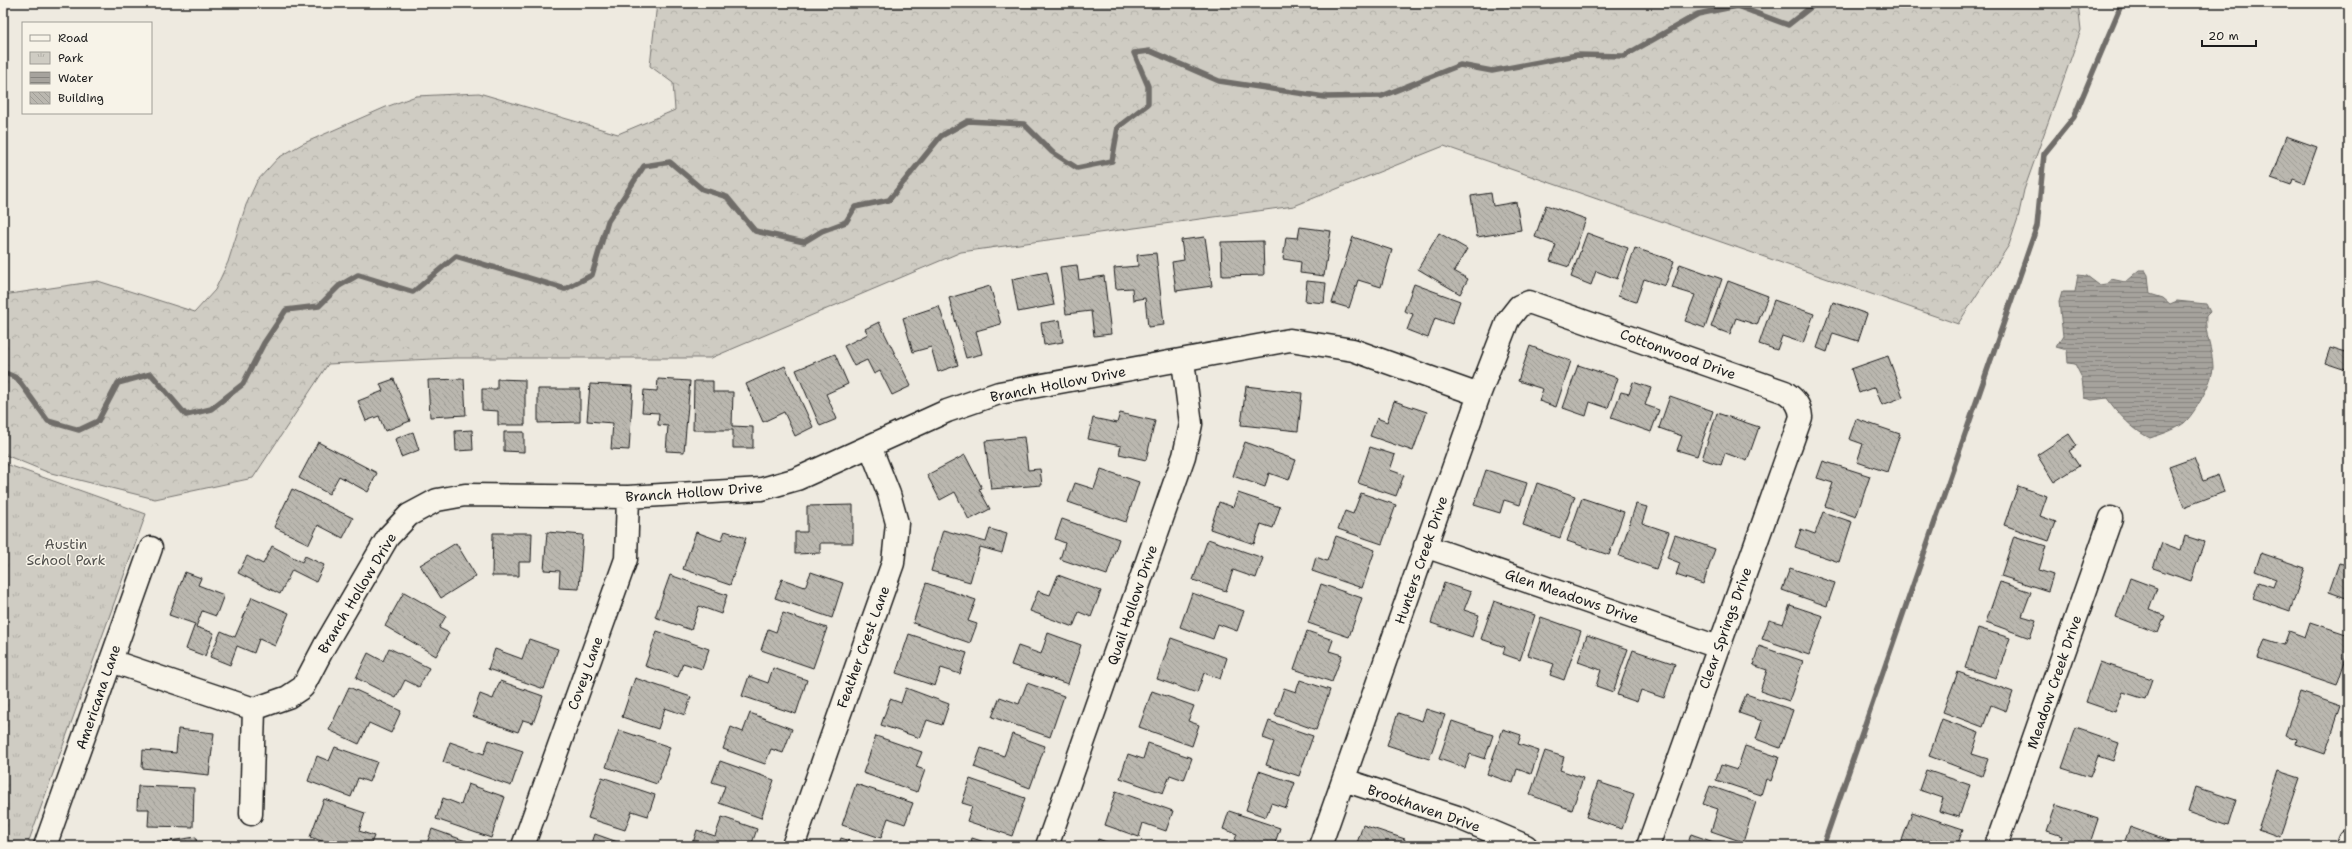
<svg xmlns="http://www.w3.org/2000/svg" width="2352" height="849" viewBox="0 0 2352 849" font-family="'Shantell Sans',sans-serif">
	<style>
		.built { fill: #dedbd1 }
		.forest { fill: url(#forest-crowns); stroke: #767470 }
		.park { fill: url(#park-tufts); stroke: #767470 }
		.water { fill: url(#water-rules); stroke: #6f6d69 }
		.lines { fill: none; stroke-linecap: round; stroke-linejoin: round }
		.stream { stroke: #6f6d69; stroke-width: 5.5 }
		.building { fill: url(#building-back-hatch); stroke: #1c1c1c }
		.minor-casing { stroke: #1c1c1c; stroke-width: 25 }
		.minor { stroke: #f7f3e8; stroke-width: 22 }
		.labels { text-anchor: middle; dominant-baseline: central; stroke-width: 3; stroke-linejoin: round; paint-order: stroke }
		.street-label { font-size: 14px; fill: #1c1c1c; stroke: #f7f3e8 }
		.park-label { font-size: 14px; fill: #52514e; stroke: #f7f3e8 }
	</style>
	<defs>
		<pattern id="forest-crowns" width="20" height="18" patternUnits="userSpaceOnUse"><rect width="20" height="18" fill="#cfccc3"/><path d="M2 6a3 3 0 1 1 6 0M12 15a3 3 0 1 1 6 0" fill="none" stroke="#b1afa7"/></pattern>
		<pattern id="park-tufts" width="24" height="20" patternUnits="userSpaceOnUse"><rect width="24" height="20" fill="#cfccc3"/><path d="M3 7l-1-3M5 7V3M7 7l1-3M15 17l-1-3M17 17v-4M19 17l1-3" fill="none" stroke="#b1afa7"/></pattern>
		<pattern id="water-rules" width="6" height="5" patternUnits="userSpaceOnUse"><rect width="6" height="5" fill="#a6a39d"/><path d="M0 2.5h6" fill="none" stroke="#86847f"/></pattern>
		<pattern id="building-back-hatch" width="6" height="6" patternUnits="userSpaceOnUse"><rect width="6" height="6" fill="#bab7af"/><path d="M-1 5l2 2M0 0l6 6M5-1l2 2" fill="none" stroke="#9f9d96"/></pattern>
	</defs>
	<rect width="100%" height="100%" fill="#eeeae0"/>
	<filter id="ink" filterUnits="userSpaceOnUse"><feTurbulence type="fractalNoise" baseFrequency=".025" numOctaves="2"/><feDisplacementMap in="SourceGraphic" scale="8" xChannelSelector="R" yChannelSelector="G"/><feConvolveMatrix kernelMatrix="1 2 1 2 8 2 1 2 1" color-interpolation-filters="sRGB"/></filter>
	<g filter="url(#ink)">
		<path class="built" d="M3 839 22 846H3Z"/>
		<path class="forest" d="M657 3H2078L2081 30 2024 190 2018 218 2009 245 1958 324 1444 146 1294 206 961 252 711 358H454L328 364 253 478 155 499 47 472 3 454V295L98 281 195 312 215 290 228 262 246 205 257 181 278 158 302 144 386 107 416 96 479 93 618 134 675 110 673 83 650 66Z"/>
		<path class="park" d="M3 463 146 514 27 846 3 839Z"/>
		<path class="water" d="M2139 270H2145L2148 275 2150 294 2163 298 2170 304 2177 301 2206 304 2210 312 2206 316C2204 334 2213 350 2213 367 2213 381 2194 415 2184 423 2173 431 2162 434 2150 438 2133 430 2118 414 2107 398L2092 400 2084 398 2082 378 2075 364 2068 363 2067 350 2056 347 2063 336 2059 302 2062 292H2075L2078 275 2087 276 2099 285 2106 284 2111 279 2125 282Z"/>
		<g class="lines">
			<path class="stream" d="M3 372 17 378 48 421 79 430 98 421 118 383 151 374 186 415 211 409 243 384 264 343 286 310 319 306 339 286 358 275 413 292 456 256 565 289 592 275 608 221 644 166 670 162 702 189 727 197 755 231 804 242 822 231 846 222 855 207 889 200 941 136 968 121 1024 124 1052 152 1077 168 1112 161 1118 127 1148 104V86L1134 53 1150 51 1219 81 1325 97 1382 96 1460 65 1492 71 1577 55 1624 56 1698 14 1737 6 1788 25 1816 3
				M1823 846 2037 226 2044 154 2074 117 2122 3"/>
		</g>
		<path class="building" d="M2286 136 2317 147 2304 183 2293 179 2291 185 2271 178Z
			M1491 193 1493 206 1516 202 1521 230 1477 237 1471 196Z
			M1546 205 1586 219 1569 267 1550 261 1556 245 1535 237Z
			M1300 227 1331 231 1324 276 1300 273 1301 262 1283 259 1286 237 1298 238Z
			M1439 233 1467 249 1454 271 1468 279 1460 294 1418 269Z
			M1587 233 1628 248 1617 279 1596 271 1591 285 1571 277Z
			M1205 237 1212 286 1176 291 1172 262 1184 260 1181 240Z
			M1353 237 1392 250 1381 287 1358 280 1349 308 1332 303Z
			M1263 241 1264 275 1222 276 1221 242Z
			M1635 248 1674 261 1665 286 1644 279 1636 302 1618 296Z
			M1156 253 1164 325 1148 327 1145 298 1133 300 1132 288 1116 289 1114 268 1138 266 1137 255Z
			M1680 264 1722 279 1705 328 1685 321 1695 295 1672 288Z
			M1077 265 1079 280 1104 276 1111 334 1094 336 1091 311 1066 314 1060 267Z
			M1047 272 1054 305 1018 312 1012 279Z
			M1307 281 1326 283 1324 303 1305 301Z
			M1728 281 1768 296 1757 325 1736 318 1730 334 1711 327Z
			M1414 284 1460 301 1452 324 1435 318 1428 338 1407 330 1413 314 1404 311Z
			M990 286 1001 324 976 331 982 354 966 358 949 298Z
			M1774 300 1814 314 1803 343 1782 336 1777 350 1759 344Z
			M1833 302 1867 314 1858 341 1833 333 1827 352 1817 348Z
			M939 306 958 365 938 372 931 347 913 352 903 318Z
			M1060 320 1063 342 1044 345 1041 323Z
			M879 322 911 386 892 395 880 371 874 374 867 360 854 366 844 346 868 334 865 329Z
			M1530 346 1571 361 1556 407 1539 401 1543 389 1518 381Z
			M2330 348 2349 354V371L2325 363Z
			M835 354 848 384 826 394 837 419 820 426 796 370Z
			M1888 356 1903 397 1882 405 1875 387 1859 393 1851 369Z
			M1578 365 1618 378 1608 408 1590 402 1586 416 1563 408Z
			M785 366 813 427 795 436 784 412 763 422 746 384Z
			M394 379 410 421 385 431 379 416 366 421 358 401 383 391 380 384Z
			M464 379 466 415 430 417 428 380Z
			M497 379 525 380V425H498V411L482 410V389H497Z
			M658 379 690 381 684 452 666 451 668 426 658 425 659 413 642 412 644 390 657 391Z
			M694 381H713V392H733L732 426 753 427V448H733V430H693Z
			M1633 382 1651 388 1645 405 1659 410 1651 432 1611 418 1621 392 1629 394Z
			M590 384 633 386 629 450 611 449 613 423 587 421Z
			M1246 386 1302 393 1298 431 1241 425Z
			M538 389H580V422L538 423Z
			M1670 396 1713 411 1697 456 1677 450 1682 436 1659 428Z
			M1394 401 1427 412 1413 451 1370 436 1377 418 1387 422Z
			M1120 413 1155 421 1146 460 1119 454 1121 446 1088 439 1093 418 1117 423Z
			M1717 413 1759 427 1747 461 1725 453 1721 465 1702 459Z
			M2349 415V429L2345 428Z
			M1856 419 1900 434 1887 472 1857 462 1863 444 1849 439Z
			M472 430 473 450 456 451 455 431Z
			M413 432 419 450 401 457 395 439Z
			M504 432H524V452L504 451Z
			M2069 434 2077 446 2069 451 2079 466 2054 482 2037 455Z
			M1024 437 1028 470 1040 469 1042 485 991 489 985 441Z
			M318 442 377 473 368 492 339 476 329 494 299 478Z
			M1245 442 1296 460 1289 480 1269 473 1265 487 1233 476Z
			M1370 447 1395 455 1390 470 1404 475 1396 496 1358 483Z
			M965 455 982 488 979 489 990 509 969 520 955 492 940 500 927 475Z
			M2194 458 2203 481 2218 475 2224 492 2184 507 2169 467Z
			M1823 461 1870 476 1856 517 1825 506 1833 483 1817 478Z
			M1101 469 1139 482 1126 522 1068 502 1075 483 1094 489Z
			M1486 470 1527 483 1520 505 1504 500 1500 513 1474 505Z
			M1537 483 1575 496 1560 538 1523 525Z
			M2018 486 2047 496 2040 516 2056 522 2049 541 2004 525Z
			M292 489 353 518 343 538 318 525 309 544 274 527Z
			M1238 493 1280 507 1273 528 1261 524 1254 544 1210 529 1219 502 1233 507Z
			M1361 493 1396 505 1382 544 1338 529 1345 511 1353 514Z
			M1582 498 1624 512 1609 555 1567 541Z
			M1636 504 1647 507 1642 523 1669 532 1656 569 1619 556Z
			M853 505V543H820V553L795 554V532H807V506Z
			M1823 512 1852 522 1839 562 1795 547 1801 529 1815 534Z
			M1062 519 1119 539 1107 575 1060 559 1065 543 1055 539Z
			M990 529 1007 534 1002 553 980 547 970 582 931 571 943 530 986 542Z
			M725 531 746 538 730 585 683 569 696 532 721 541Z
			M547 532 583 535 579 589 559 588 560 571 544 570Z
			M493 533H532L531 562H519V576H492Z
			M1675 535 1715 549 1703 584 1676 575 1680 563 1667 558Z
			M1336 536 1375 550 1362 588 1312 571 1316 557 1327 561Z
			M2014 536 2046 546 2039 570 2053 575 2048 591 2001 576Z
			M2185 536 2204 542 2191 581 2153 568 2162 543 2181 550Z
			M1208 539 1263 558 1256 578 1233 570 1226 591 1193 580Z
			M456 543 476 576 441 598 420 565Z
			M272 546 302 562 305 556 324 565 316 582 292 570 280 594 238 573 247 556 263 564Z
			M2261 553 2305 568 2290 611 2253 598 2259 582 2273 587 2276 579 2255 571Z
			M2349 560V599L2329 592 2339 563 2347 565Z
			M1790 568 1835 583 1827 606 1782 590Z
			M185 572 201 578 198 585 224 595 216 616 202 611 196 627 214 633 205 656 186 649 195 624 169 615Z
			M811 572 843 583 832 618 775 598 782 579 805 587Z
			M670 575 727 595 721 614 699 606 691 630 655 617Z
			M1058 575 1101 591 1091 617 1079 612 1073 627 1030 611 1038 591 1050 595Z
			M2130 578 2157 588 2149 610 2165 616 2158 633 2116 617Z
			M2000 582 2031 592 2022 616 2036 620 2030 638 1986 622Z
			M926 583 976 600 968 621 977 624 970 643 913 623Z
			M1444 583 1471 592 1464 610 1479 615 1472 637 1431 623Z
			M1321 584 1362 598 1349 637 1308 623Z
			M404 592 446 616 439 628 449 633 436 656 385 626Z
			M1192 593 1244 611 1237 631 1218 624 1213 639 1180 627Z
			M252 597 289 613 275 646 259 639 254 653 237 646 230 665 210 657 221 631 235 637Z
			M1494 601 1535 615 1520 660 1503 654 1505 647 1481 639Z
			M1790 605 1823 616 1809 655 1762 639 1769 620 1783 624Z
			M783 613 827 628 813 668 761 650 768 629 776 632Z
			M1541 617 1581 631 1564 680 1550 675 1554 664 1528 655Z
			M2310 622 2349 635V649L2337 685 2258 658 2265 639 2284 645 2289 631 2305 637Z
			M1978 628 2010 638 1996 678 1965 668Z
			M657 631 709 649 702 669 683 663 678 677 645 666Z
			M1307 631 1333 640 1329 651 1342 655 1332 682 1294 669Z
			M1048 633 1081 645 1068 684 1011 665 1018 646 1041 654Z
			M909 634 967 653 960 674 941 668 935 686 896 673Z
			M1587 635 1628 649 1613 692 1596 686 1601 670 1578 662Z
			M1171 638 1227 658 1220 679 1204 673 1197 693 1157 679Z
			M529 639 558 649 544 689 488 669 495 649 522 659Z
			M1759 646 1803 661 1789 701 1760 691 1767 670 1753 665Z
			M389 648 429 668 419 687 405 680 396 698 356 678 368 653 383 661Z
			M1633 650 1675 664 1664 698 1641 690 1637 702 1617 695Z
			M2100 662 2152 679 2145 699 2123 692 2115 712 2086 702Z
			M773 668 807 680 796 714 742 696 749 676 768 683Z
			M1958 672 2013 692 2006 711 1991 705 1983 727 1943 712Z
			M635 678 691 697 685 715 665 708 658 729 622 717Z
			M1300 680 1330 690 1316 730 1275 715 1284 688 1296 692Z
			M500 681 543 696 533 723 523 720 518 732 472 716 480 694 493 699Z
			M1027 683 1064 696 1050 737 992 717 1000 697 1019 704Z
			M349 687 401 711 391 733 369 723 359 744 329 730Z
			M906 688 949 704 942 725 927 720 920 738 881 725 890 699 901 703Z
			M1152 691 1194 706 1188 721 1199 725 1192 746 1139 727Z
			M2300 692 2341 706 2325 754 2296 744 2297 739 2285 735Z
			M1746 694 1793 710 1780 748 1756 739 1762 721 1739 713Z
			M1426 709 1445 715 1429 759 1387 745 1398 713 1422 721Z
			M750 713 792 729 783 753 771 749 765 764 723 749 731 727 743 732Z
			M1942 719 1979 733 1972 754 1988 759 1982 776 1929 756Z
			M1269 721 1313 736 1299 776 1266 765 1274 742 1263 738Z
			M1452 721 1493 735 1485 759 1470 754 1465 768 1439 759Z
			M2076 728 2119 743 2113 761 2098 756 2090 777 2062 768Z
			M178 729 214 733 209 775 142 768 143 750 176 753Z
			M1503 729 1521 735 1518 744 1539 751 1531 774 1517 769 1513 783 1487 774Z
			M619 730 670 747 657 784 606 767Z
			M1012 734 1045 746 1030 788 974 767 981 748 1004 756Z
			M876 736 922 752 916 767 925 770 917 792 863 773Z
			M489 740 523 751 511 786 443 762 450 742 484 754Z
			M1148 743 1192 758 1184 780 1170 775 1163 793 1120 778 1128 754 1143 759Z
			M1745 746 1779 757 1771 781 1766 779 1761 795 1716 780 1721 765 1737 770Z
			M335 747 377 762 369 782 358 778 351 797 308 781 317 756 329 761Z
			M1545 751 1564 757 1560 770 1583 778 1572 810 1530 795Z
			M720 761 774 780 761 818 719 803 725 786 712 782Z
			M1926 770 1970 785 1959 817 1939 811 1943 798 1919 790Z
			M1259 771 1295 783 1286 808 1271 803 1266 817 1246 810Z
			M2278 771 2300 778 2280 837 2258 829Z
			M602 777 655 795 648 816 632 811 625 830 588 818Z
			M970 779 1025 798 1012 836 967 821 972 806 962 803Z
			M1598 782 1634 794 1622 829 1586 817Z
			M468 784 505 797 491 838 436 819 443 798 461 805Z
			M856 784 913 803 905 824 888 818 881 838 842 825Z
			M138 786 194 788 193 827 148 826 149 809H137Z
			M1710 786 1756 802 1743 842 1711 831 1718 809 1703 804Z
			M2196 787 2236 800 2228 826 2188 812Z
			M1116 791 1173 811 1166 831 1143 823 1139 837 1105 825Z
			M324 799 365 813 359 831 374 836 370 846H336L310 837Z
			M2056 805 2098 819 2089 846H2058L2062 836 2047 831Z
			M1229 811 1280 828 1274 846H1233L1237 834 1223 829Z
			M1912 812 1963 829 1957 846 1943 841 1941 846H1900Z
			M722 817 757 829 751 846H692L697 830 715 836Z
			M1363 825 1405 839 1402 846H1356Z
			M2130 827 2171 842 2170 846H2123Z
			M432 829 480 846H426Z
			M595 834 629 846H591Z
			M1691 834 1725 846H1687Z
			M196 837 197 846H157L156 843Z
			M841 838 865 846H838Z
			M972 838 997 846H970Z
			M1098 839 1118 846H1096Z
			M1411 842 1422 846H1409Z"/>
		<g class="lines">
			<g class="minor-casing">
				<path id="minor" d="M1425 546 1718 647
					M111 661 254 709 288 697 303 687 325 645 388 537 409 515 437 500 465 495 628 497 762 489 797 479 947 411 999 393 1290 340 1353 350 1479 395
					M1344 780 1457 817 1526 846
					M251 814 254 709
					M45 846 151 548
					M523 846 626 559 628 497
					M793 846 893 563 897 523 889 494 870 446
					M1047 846 1184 456 1191 424 1183 361
					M1320 846 1479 395 1508 320 1519 306 1529 302 1785 392C1795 399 1800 405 1801 417L1648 846
					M1996 846 2111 518
					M2347 846 2349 840"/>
			</g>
			<use href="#minor" class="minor"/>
		</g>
	</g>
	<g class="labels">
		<g class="street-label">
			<text transform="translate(1678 354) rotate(20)">Cottonwood Drive</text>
			<text transform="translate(1058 384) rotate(-11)">Branch Hollow Drive</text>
			<text transform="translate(694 492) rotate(-4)">Branch Hollow Drive</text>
			<text transform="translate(1421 560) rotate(-71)">Hunters Creek Drive</text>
			<text transform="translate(357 593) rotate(-59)">Branch Hollow Drive</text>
			<text transform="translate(1572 596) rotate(19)">Glen Meadows Drive</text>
			<text transform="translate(1132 605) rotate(-71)">Quail Hollow Drive</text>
			<text transform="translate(1725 628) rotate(-70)">Clear Springs Drive</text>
			<text transform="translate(863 647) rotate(-70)">Feather Crest Lane</text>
			<text transform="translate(585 673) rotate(-70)">Covey Lane</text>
			<text transform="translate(2054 682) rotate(-71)">Meadow Creek Drive</text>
			<text transform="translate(98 697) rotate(-71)">Americana Lane</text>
			<text transform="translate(1424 808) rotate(19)">Brookhaven Drive</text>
		</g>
		<g class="park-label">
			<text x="66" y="544">Austin<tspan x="66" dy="16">School Park</tspan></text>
		</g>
	</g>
	<rect width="2352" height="849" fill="none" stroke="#f7f3e8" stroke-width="16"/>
	<rect x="8" y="8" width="2336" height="833" fill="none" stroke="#1c1c1c" stroke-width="1.5" filter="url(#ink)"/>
	<rect x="22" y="22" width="130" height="92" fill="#f7f3e8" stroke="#9f9d96"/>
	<rect x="30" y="35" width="20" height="6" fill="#f7f3e8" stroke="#9f9d96"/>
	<text x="58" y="42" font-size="12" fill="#1c1c1c">Road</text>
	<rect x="30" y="52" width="20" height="12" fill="url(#park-tufts)" stroke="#9f9d96"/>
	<text x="58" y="62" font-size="12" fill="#1c1c1c">Park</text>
	<rect x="30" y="72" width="20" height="12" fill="url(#water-rules)" stroke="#9f9d96"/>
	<text x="58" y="82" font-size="12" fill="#1c1c1c">Water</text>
	<rect x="30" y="92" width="20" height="12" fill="url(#building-back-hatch)" stroke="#9f9d96"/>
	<text x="58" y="102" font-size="12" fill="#1c1c1c">Building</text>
	<path d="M2202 40v6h54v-6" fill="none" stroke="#1c1c1c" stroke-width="2"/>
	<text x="2208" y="40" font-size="12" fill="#1c1c1c" stroke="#f7f3e8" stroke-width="3" paint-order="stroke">20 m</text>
</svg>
